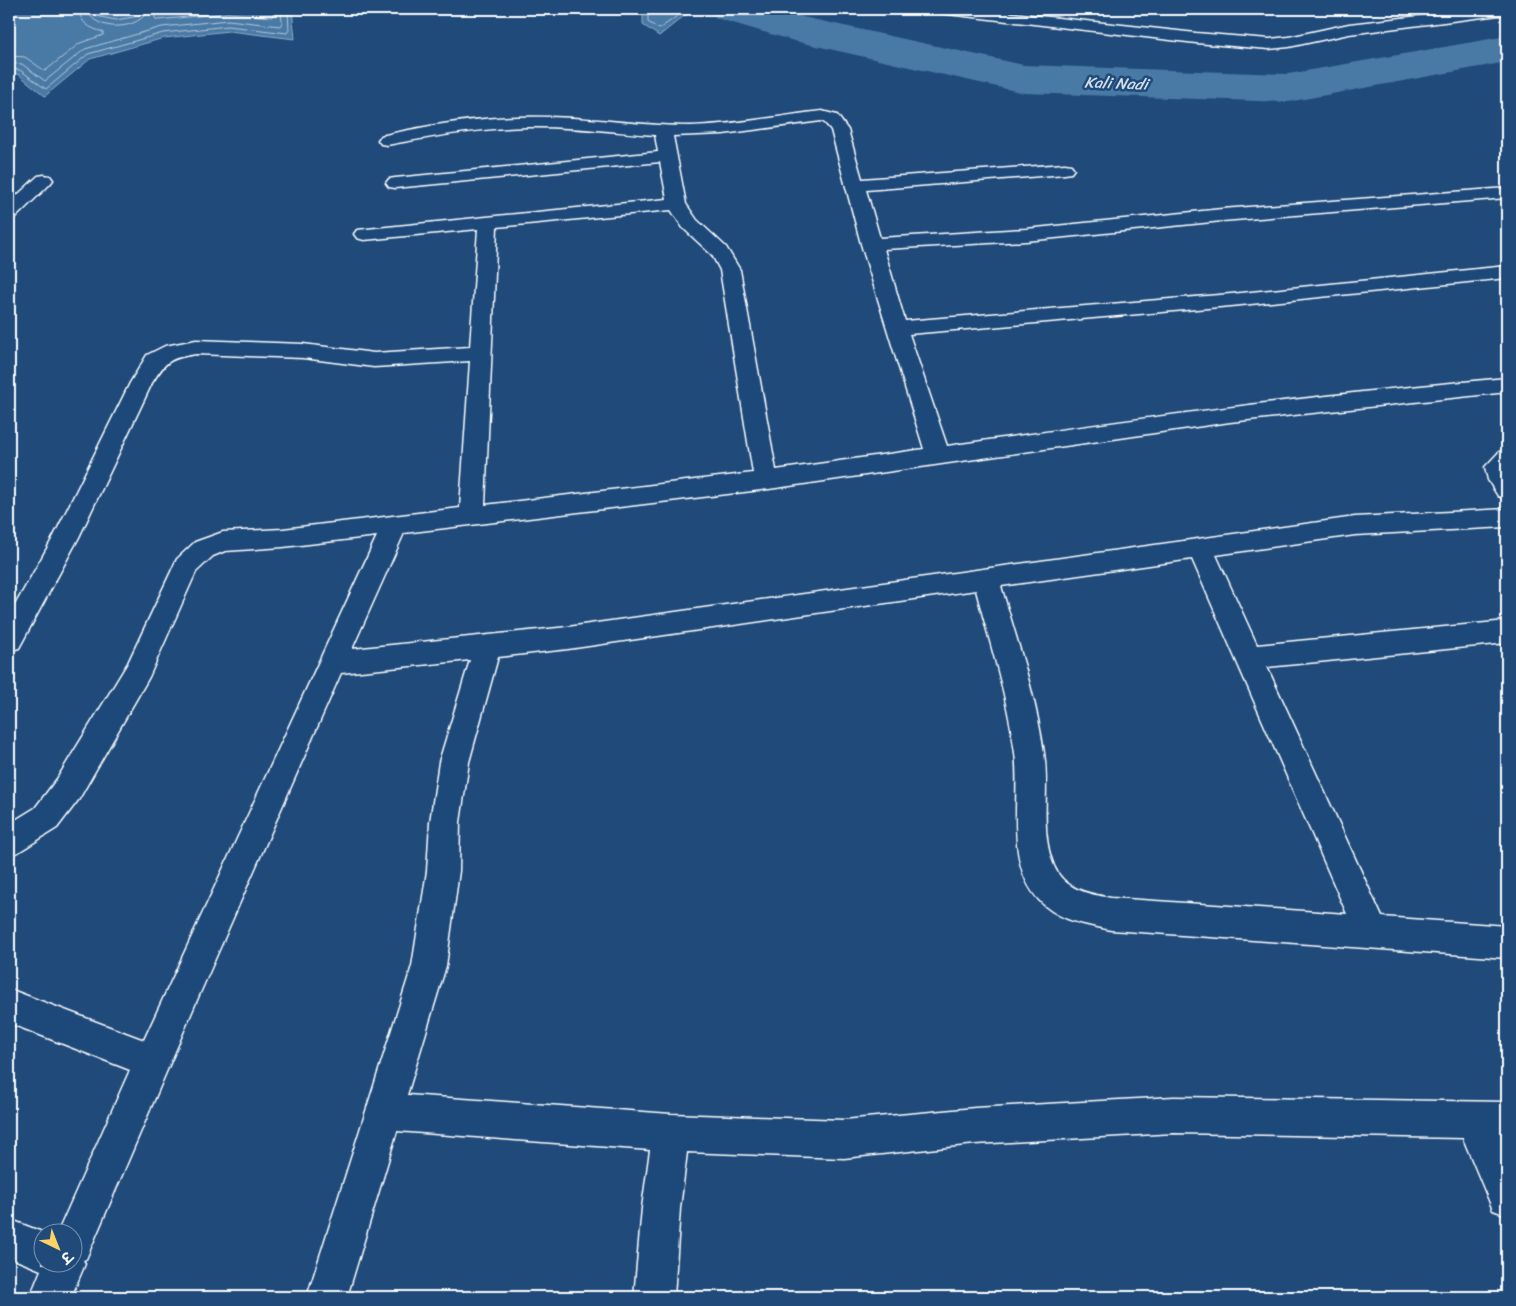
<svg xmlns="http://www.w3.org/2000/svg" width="1516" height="1306" viewBox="0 0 1516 1306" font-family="Sriracha,'Playpen Sans Deva',sans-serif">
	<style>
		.water { fill: #4879a5; stroke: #91afc9 }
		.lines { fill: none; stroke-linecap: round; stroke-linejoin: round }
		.shore { stroke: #b6c9db; stroke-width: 1 }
		.river { fill: #4879a5; fill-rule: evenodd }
		.minor-casing { stroke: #fff; stroke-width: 3 }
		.minor { fill: #1f4a7a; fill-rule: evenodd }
		.labels { text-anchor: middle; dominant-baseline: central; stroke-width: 5; stroke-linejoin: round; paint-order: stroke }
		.far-water-label { font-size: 16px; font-style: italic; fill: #d1dee8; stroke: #1f4a7a }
	</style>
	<rect width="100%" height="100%" fill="#1f4a7a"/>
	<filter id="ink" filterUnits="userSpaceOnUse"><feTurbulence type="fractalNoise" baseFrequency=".02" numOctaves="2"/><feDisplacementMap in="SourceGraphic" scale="10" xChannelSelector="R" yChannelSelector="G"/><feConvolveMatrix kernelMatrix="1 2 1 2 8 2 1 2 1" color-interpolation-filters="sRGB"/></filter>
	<g filter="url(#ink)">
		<path class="water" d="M9 9H99L95 11 116 15 151 9H292L295 39 229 31 164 38 90 59 45 96 18 74H9Z
			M643 9H698L684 16 659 36 643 25Z"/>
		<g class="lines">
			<path class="shore" d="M86 9C95 33 139 31 149 9
				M93 9 96 16 116 20 139 16 142 9
				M156 9 155 18 157 20 228 13 272 17 274 9
				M648 9V22L659 29 687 9
				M9 56 25 57 45 71 80 43 103 35V32C90 28 80 24 79 9
				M9 63 22 64 45 81 85 49 162 27 228 20 280 26 282 23 281 9
				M9 69 20 70 46 89 88 54 163 33 228 26 287 33 289 30 288 9"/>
			<path class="river" d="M710 9H775L803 17 1024 65 1288 74 1507 36V62L1288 102 1024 93 794 41 716 18Z"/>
			<g class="minor-casing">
				<path id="minor" d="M932 9H976L1196 33 1269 39 1289 37 1349 24 1481 9H1507V14L1349 34 1289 47 1269 49 1196 43 939 13 934 12Z
					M822 111 837 115 848 130 862 179 1065 164 1071 165 1074 169 1071 173 1065 174 866 190 880 238 1026 229 1222 209 1507 188V198L1222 221 1026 241 884 249 905 321 1231 294 1507 266V278L1231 306 909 334 947 446C1133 419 1319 394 1507 378V392L1230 422 769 489 404 533 352 649 568 627 1355 517 1507 509V527L1355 535 1216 555 1257 645 1507 621V643L1267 667 1382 917 1507 926V958L1111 930C1085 924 1058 921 1039 900 1004 862 1021 799 1015 753 1008 698 990 644 976 590L568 649 498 657 469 762 460 822 459 871 446 966 407 1095 671 1114 844 1120 975 1108 1174 1097 1507 1102V1138H1501L1507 1152V1215L1493 1210 1463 1138 1174 1133 975 1144 844 1158 687 1152 680 1208 674 1297H634L642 1208 650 1150 397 1131 347 1297H307L412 966 427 871 430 822 439 762 470 660 341 673 200 993 86 1259 83 1260 85 1264 71 1297H30L41 1270 9 1257V1219L47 1234H42V1264H72V1234H57L130 1070 9 1023V989L144 1040 377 536 283 547 225 551 213 556 196 572 149 677 79 799 57 828 20 851 9 856V824L35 808 57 779 128 663 177 559 195 542 223 532 283 529 460 508 470 361 374 367 303 358 196 354C170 358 166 360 152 383L79 537 19 648 9 651V616L54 536 130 383 147 355 165 346 196 340 303 344 374 353 470 347 478 229 364 240 357 238 354 234 357 230 667 199 660 162 395 188 389 187 386 183 389 179 395 178 658 152 655 135C613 132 571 126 528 127 481 128 434 136 387 145L381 144 378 140 381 136C436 123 494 115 550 117 597 118 643 126 690 126 734 125 778 116 822 111ZM821 121 825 123 831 130 861 244 924 449 776 470 740 270 726 247 697 220 686 204 673 136 723 134ZM671 210 683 228 712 255 720 270 753 473 485 505 497 227ZM1192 559 1347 914 1111 898C1089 894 1064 890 1054 866 1039 831 1050 789 1044 753 1036 696 1017 641 1001 586Z
					M44 175 50 176 53 180 50 184 16 217 9 219V203L38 176Z
					M1507 450V499L1498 496 1488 480 1485 467 1499 452Z"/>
			</g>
			<use href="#minor" class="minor"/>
		</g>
	</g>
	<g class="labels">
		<g class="far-water-label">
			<text transform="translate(1116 83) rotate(2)">Kali Nadi</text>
		</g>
	</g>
	<rect width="1516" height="1306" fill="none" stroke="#1f4a7a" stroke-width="30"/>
	<rect x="15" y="15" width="1486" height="1276" fill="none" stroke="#fff" stroke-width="2" filter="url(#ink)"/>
	<g transform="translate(58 1248) rotate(137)"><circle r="24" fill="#1f4a7a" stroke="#7992af"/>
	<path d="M0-4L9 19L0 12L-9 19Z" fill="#ffd166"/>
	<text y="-8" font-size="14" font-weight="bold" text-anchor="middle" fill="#ffffff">उ</text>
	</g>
</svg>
